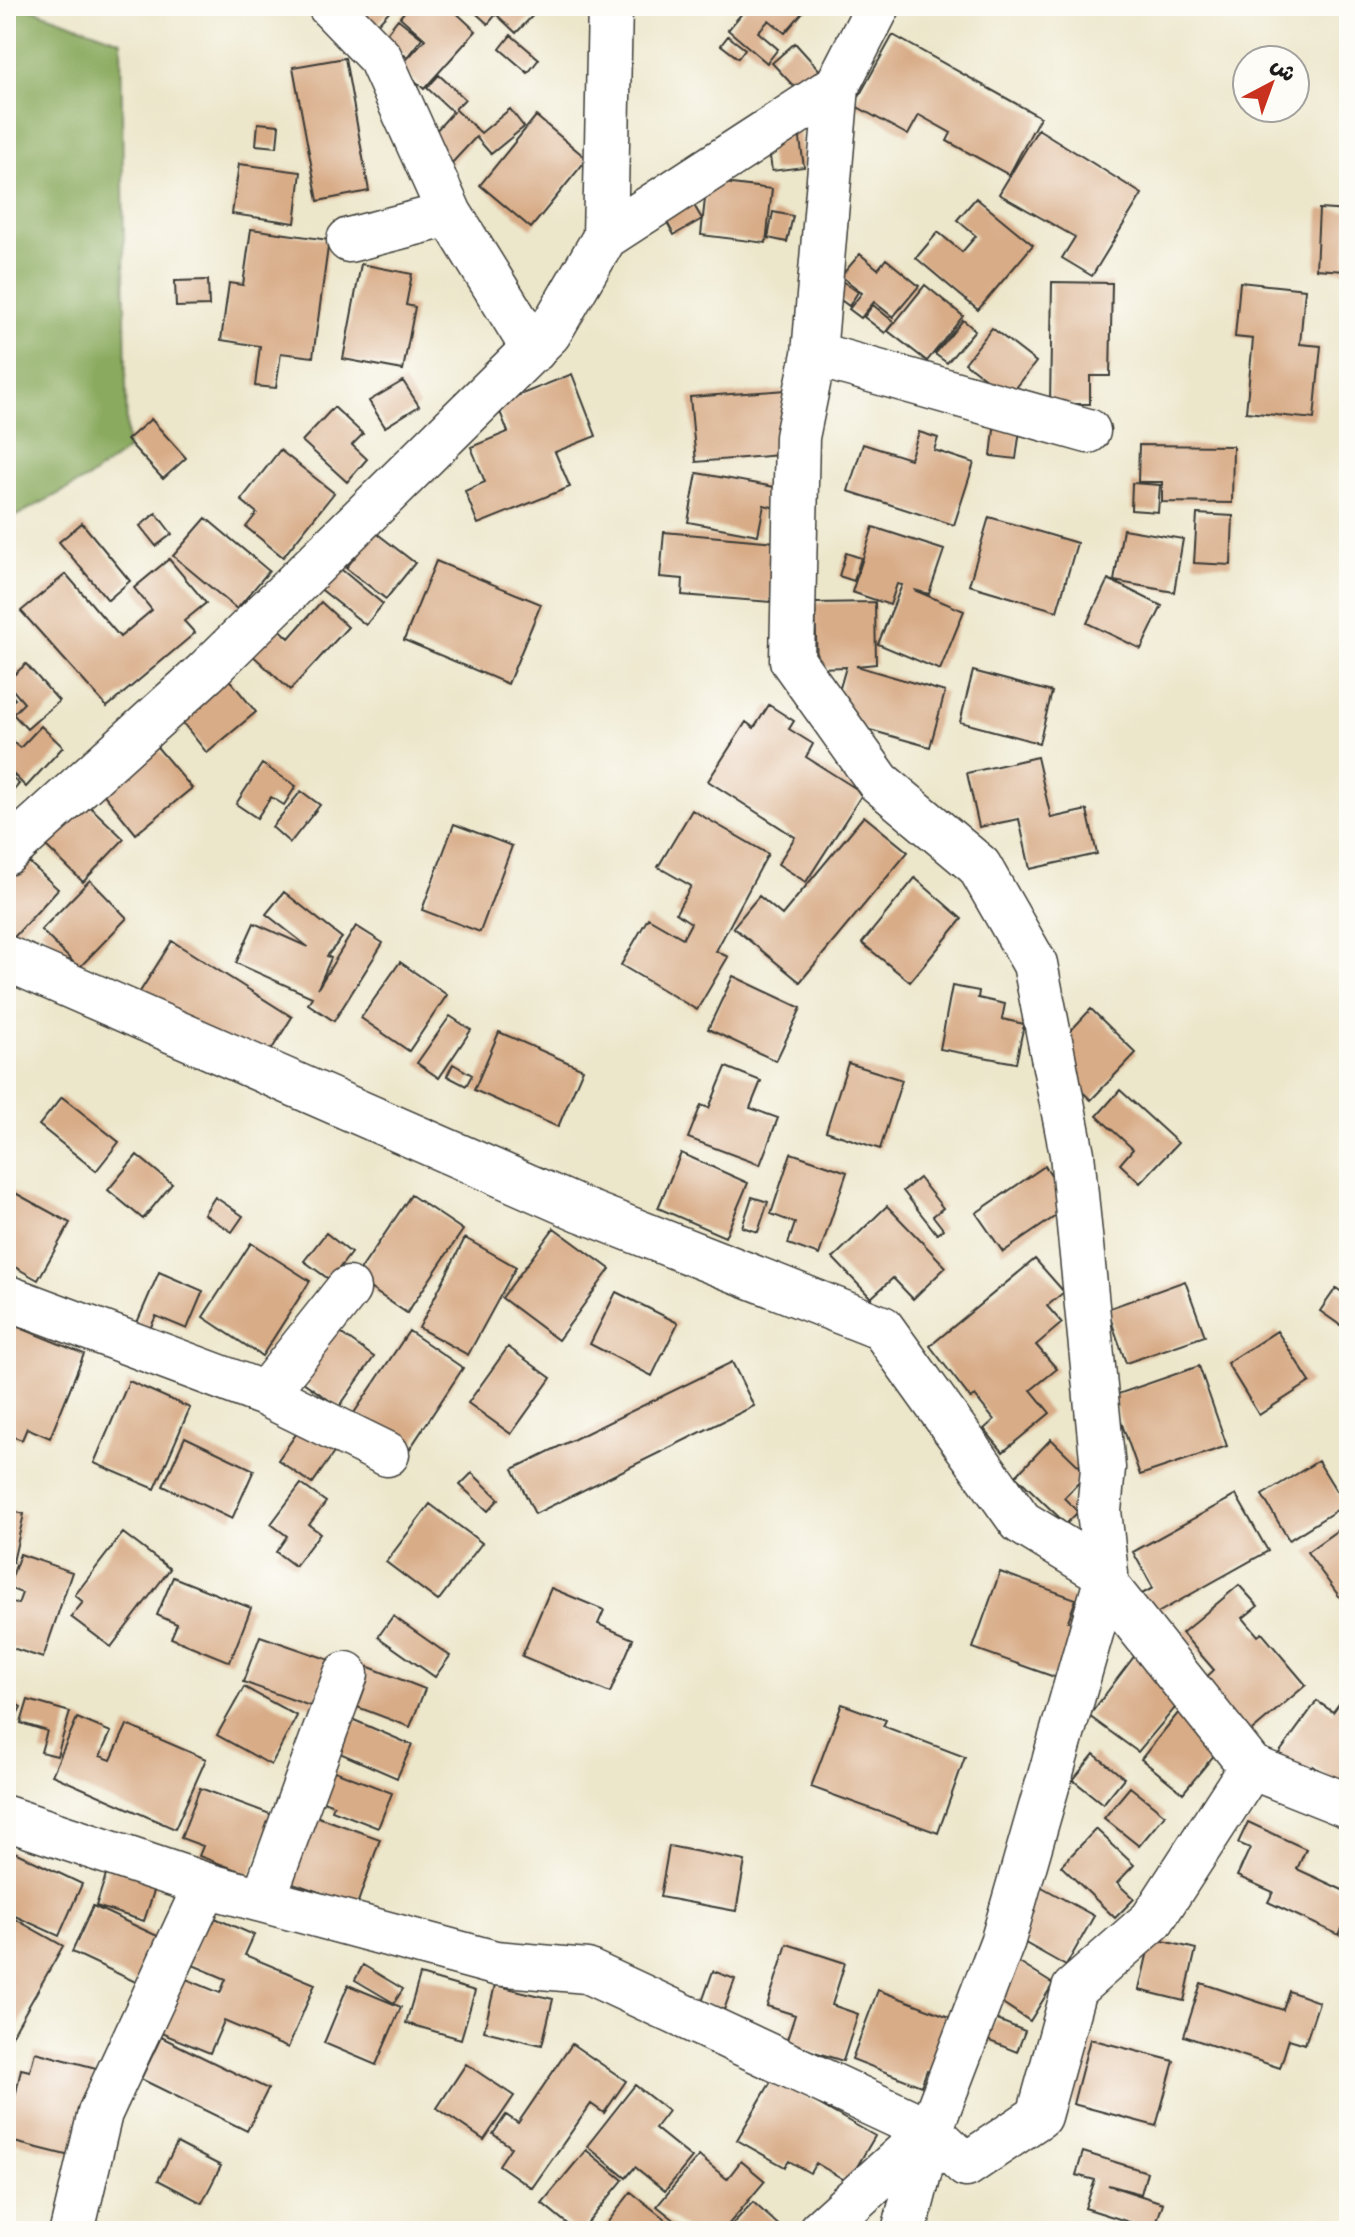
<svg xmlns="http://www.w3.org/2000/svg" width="1355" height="2237" viewBox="0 0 1355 2237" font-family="'Gochi Hand','Playpen Sans Arabic',sans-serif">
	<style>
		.forest { fill: #8aaa5e; stroke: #53633d; stroke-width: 2 }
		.building { fill: #d8ac87 }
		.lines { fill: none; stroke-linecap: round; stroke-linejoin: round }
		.minor-casing { stroke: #3b3a36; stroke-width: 47 }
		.minor { stroke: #fff; stroke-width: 44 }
	</style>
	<rect width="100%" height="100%" fill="#fdfcf7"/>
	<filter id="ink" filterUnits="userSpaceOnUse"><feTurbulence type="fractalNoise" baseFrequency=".0125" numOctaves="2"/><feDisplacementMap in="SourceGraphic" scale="16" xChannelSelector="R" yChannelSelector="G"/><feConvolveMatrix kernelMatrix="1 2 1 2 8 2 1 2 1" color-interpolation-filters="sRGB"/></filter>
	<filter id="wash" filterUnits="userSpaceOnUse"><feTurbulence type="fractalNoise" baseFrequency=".006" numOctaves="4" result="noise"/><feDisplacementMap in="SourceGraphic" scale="32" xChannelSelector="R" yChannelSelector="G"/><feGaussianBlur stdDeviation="1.8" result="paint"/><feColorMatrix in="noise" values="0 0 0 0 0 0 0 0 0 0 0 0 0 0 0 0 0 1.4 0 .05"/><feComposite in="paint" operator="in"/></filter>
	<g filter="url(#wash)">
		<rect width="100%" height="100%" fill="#ece6ca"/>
		<path class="forest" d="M6 6H24L121 41 127 450 89 478 6 521Z"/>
		<g id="blocks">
			<path class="building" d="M356 6H392L393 7 373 29Z
				M409 6H449L476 31 424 89 400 67 425 39 400 17Z
				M468 6H503L488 24Z
				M505 6H542L516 33 497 15Z
				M748 6H808L785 33 769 20 758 32 778 49 767 63 728 30Z
				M398 19 422 38 407 57 383 38Z
				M511 35 539 59 528 73 500 49Z
				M893 35 1040 117 1009 175 947 141 951 133 919 115 908 135 854 105Z
				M728 36 745 49 738 58 721 45Z
				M795 43 822 73 800 93 772 63Z
				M345 58 369 191 318 201 293 67Z
				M439 75 465 99 455 109 481 133 510 109 524 127 491 154 476 137 450 165 425 143 453 112 427 88Z
				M536 116 587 159 531 228 480 185Z
				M258 123 279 125 277 147 256 145Z
				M1038 129 1142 194 1092 276 1062 258 1075 237 999 194Z
				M799 132 804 167 772 171 767 136Z
				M239 164 301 172 295 223 232 214Z
				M707 181 772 189 766 243 701 235Z
				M684 188 702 219 674 235 657 204Z
				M976 198 1033 245 978 310 916 258 938 232 962 252 976 236 957 220Z
				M1319 209 1348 211 1345 271 1316 269Z
				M773 212 793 216 787 242 768 238Z
				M251 229 329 240 313 357 281 353 276 388 255 386 260 346 221 340 229 283 243 285Z
				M860 254 878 269 886 259 919 286 893 317 874 302 861 318 849 309 862 293 841 276Z
				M361 264 412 274 406 305 415 307 403 370 343 359Z
				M839 279 858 292 849 306 830 292Z
				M208 280 209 306 176 307 175 281Z
				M1052 282 1112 283 1110 376H1090V404H1050Z
				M1240 282 1305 289 1300 344 1321 346 1314 419 1246 412 1253 339 1235 337Z
				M925 285 963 316 927 361 888 331Z
				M873 305 894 322 885 333 864 317Z
				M963 320 975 330 947 363 935 354Z
				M992 328 1036 362 1009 397 965 363Z
				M572 374 596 436 555 452 570 487 478 524 465 491 485 482 471 447 508 432 497 404Z
				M403 381 419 406 385 427 369 401Z
				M786 390 791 454 696 462 690 397Z
				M334 407 363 434 352 445 367 459 347 482 302 441Z
				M996 412 1022 415 1016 459 991 456Z
				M151 419 186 458 163 479 127 440Z
				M919 432 938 438 934 450 974 463 954 525 848 491 863 444 910 459Z
				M1139 445 1233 446 1232 503 1162 502V482H1138Z
				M280 450 334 493 283 557 246 527 257 513 241 500Z
				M697 473 780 488 776 508 764 505 758 535 688 522Z
				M1132 483 1160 485 1158 512 1131 510Z
				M156 513 172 534 156 546 140 526Z
				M1197 514 1233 516 1231 565 1194 563Z
				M989 517 1077 543 1057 611 969 585Z
				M206 518 269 571 237 609 173 556Z
				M82 523 130 581 108 600 59 542Z
				M873 527 944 550 929 594 914 590 964 611 940 670 878 644 902 585 897 584 890 605 852 592Z
				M1123 529 1183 539 1174 592 1114 581Z
				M375 532 415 563 386 599 346 568Z
				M664 532 776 542 771 602 682 595 683 579 660 577Z
				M846 553 861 558 854 581 839 576Z
				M169 559 206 603 184 621 195 633 107 707 21 611 66 574 120 637 152 610 134 588Z
				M331 561 383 604 366 625 313 583Z
				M436 561 541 604 508 684 404 640Z
				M1108 579 1162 606 1141 649 1087 623Z
				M321 602 348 627 290 690 248 651 273 623 289 638Z
				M875 602 876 664 856 666 945 692 930 747 831 719 846 667 817 668 815 603Z
				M26 664 59 701 27 729 13 714 24 703 6 682Z
				M973 671 1052 692 1039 743 960 722Z
				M224 673 256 712 207 753 175 713Z
				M6 688 15 699 6 706Z
				M769 705 794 721 789 729 813 744 806 757 863 793 806 882 778 864 795 837 708 781 746 722 754 728Z
				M41 726 63 747 26 787 6 767V736L20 748Z
				M152 741 192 788 136 834 97 786Z
				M1037 757 1051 818 1087 810 1097 854 1030 869 1019 819 979 827 967 773Z
				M262 764 296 786 284 805 271 797 257 818 236 804Z
				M6 772 19 784 6 799Z
				M301 791 320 805 290 843 272 827Z
				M83 800 124 839 83 882 43 843Z
				M692 810 768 854 716 951 728 957 697 1010 621 965 648 918 683 938 691 923 676 913 691 886 658 867Z
				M864 816 908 852 800 982 733 927 759 896 782 915Z
				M454 824 512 846 480 932 422 910Z
				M20 854 58 889 6 946V869Z
				M915 878 962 919 910 982 862 943Z
				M90 880 127 918 79 968 41 930Z
				M284 892 342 938 327 956 331 958 318 988 356 926 383 943 334 1021 308 1004 312 997 236 963 254 923 308 947 266 914Z
				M172 941 292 1017 258 1071 138 995Z
				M400 962 447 995 409 1051 361 1018Z
				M733 976 801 1008 776 1061 708 1029Z
				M952 986 979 991 978 998 1005 1004 1002 1019 1024 1024 1016 1063 940 1049Z
				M1091 1009 1136 1053 1091 1100 1046 1057Z
				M450 1016 471 1030 439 1078 417 1063Z
				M499 1032 583 1069 558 1127 474 1090Z
				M848 1063 902 1080 880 1149 826 1131Z
				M453 1064 472 1075 466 1086 447 1076Z
				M726 1067 761 1081 750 1108 778 1118 760 1165 688 1138 701 1105 709 1108Z
				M1120 1090 1178 1143 1140 1183 1120 1164 1133 1149 1097 1116Z
				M62 1097 119 1142 96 1171 39 1125Z
				M681 1153 748 1183 725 1237 658 1208Z
				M791 1153 847 1172 819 1255 788 1244 795 1223 771 1214Z
				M137 1155 172 1184 143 1219 108 1190Z
				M1045 1166 1072 1205 1003 1252 976 1213Z
				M919 1178 943 1208 933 1216 943 1229 937 1234 903 1191Z
				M6 1188 70 1223 38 1280 6 1262Z
				M411 1195 463 1230 407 1313 355 1278Z
				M215 1197 243 1216 232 1232 204 1214Z
				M752 1197 768 1202 758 1232 742 1227Z
				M887 1206 946 1267 913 1299 893 1278 871 1298 833 1258Z
				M554 1228 610 1269 558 1340 502 1298Z
				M326 1233 351 1253 330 1280 304 1261Z
				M465 1238 516 1267 468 1355 419 1328Z
				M251 1243 310 1281 262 1356 203 1317Z
				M1035 1259 1064 1292 1047 1306 1062 1323 1036 1345 1057 1369 1031 1390 1050 1413 1003 1452 984 1429 994 1420 975 1396 971 1399 930 1346Z
				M159 1272 203 1291 187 1329 156 1316 149 1331 136 1325Z
				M1185 1281 1205 1336 1126 1363 1107 1309Z
				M1336 1288 1349 1297V1311L1340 1325 1320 1311Z
				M616 1292 678 1323 652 1376 590 1344Z
				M6 1322 84 1354 50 1438 27 1428 22 1440 6 1434Z
				M329 1325 374 1357 339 1407 293 1375Z
				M409 1331 463 1368 409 1450 354 1413Z
				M1277 1331 1310 1382 1259 1415 1227 1363Z
				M508 1347 551 1378 511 1434 468 1403Z
				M732 1362 754 1406 535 1514 513 1469Z
				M1199 1366 1227 1446 1140 1475 1112 1396Z
				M129 1381 190 1408 155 1489 94 1463Z
				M306 1420 340 1444 312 1484 278 1460Z
				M185 1437 254 1470 232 1519 163 1486Z
				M1051 1439 1087 1474 1064 1498 1078 1512 1066 1524 1016 1476Z
				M1318 1461 1345 1505 1289 1540 1262 1495Z
				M472 1473 499 1499 488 1511 460 1485Z
				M301 1484 326 1502 309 1525 320 1533 295 1566 276 1552 287 1536 271 1524Z
				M1236 1495 1268 1551 1152 1616 1140 1595 1153 1588 1133 1552Z
				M430 1504 482 1543 438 1601 386 1562Z
				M6 1509 24 1514 13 1562 6 1560Z
				M1345 1525 1349 1532V1610L1307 1552Z
				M123 1533 170 1569 111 1647 71 1617 83 1602 75 1595Z
				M20 1554 72 1572 43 1658 6 1646V1600L18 1604 22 1593 8 1588Z
				M1000 1572 1076 1599 1068 1621 1080 1625 1060 1679 973 1648Z
				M173 1577 251 1608 230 1662 171 1638 177 1624 157 1615Z
				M1239 1585 1258 1606 1243 1618 1258 1636 1262 1633 1306 1685 1247 1735 1201 1682 1214 1670 1182 1633Z
				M551 1588 604 1610 598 1624 633 1639 610 1693 522 1656Z
				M393 1616 450 1656 435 1677 378 1637Z
				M260 1636 330 1660 313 1707 243 1682Z
				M1136 1654 1186 1695 1138 1752 1089 1716Z
				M359 1663 425 1689 410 1727 344 1702Z
				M244 1687 297 1716 271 1765 217 1735Z
				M1349 1690V1792L1313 1766 1300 1784 1272 1763 1317 1701 1333 1712Z
				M6 1699 21 1707 6 1735Z
				M28 1700 70 1712 57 1756 41 1752 47 1731 21 1723Z
				M842 1704 886 1720 883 1726 965 1757 938 1833 811 1787Z
				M1183 1707 1225 1742 1183 1793 1141 1759Z
				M340 1714 412 1745 397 1778 326 1747Z
				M77 1718 111 1732 100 1756 111 1760 127 1725 206 1759 175 1829 52 1775Z
				M1094 1754 1124 1778 1103 1804 1073 1780Z
				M319 1765 392 1793 378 1828 332 1810 334 1805 307 1795Z
				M1130 1787 1165 1815 1139 1846 1104 1818Z
				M200 1788 273 1815 250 1875 199 1856 203 1846 181 1838Z
				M307 1813 380 1839 357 1905 284 1880Z
				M1248 1822 1306 1849 1297 1869 1349 1893V1914L1339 1935 1268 1902 1273 1892 1237 1876 1250 1848 1238 1843Z
				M1096 1829 1134 1865 1117 1883 1134 1899 1115 1918 1061 1866Z
				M669 1846 745 1861 736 1911 660 1897Z
				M6 1848 82 1884 59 1936 6 1912Z
				M109 1866 157 1882 144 1921 96 1906Z
				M1040 1886 1094 1916 1066 1966 1013 1936Z
				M93 1906 166 1940 144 1986 72 1952Z
				M6 1914 63 1946 6 2046Z
				M208 1915 254 1935 245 1955 315 1984 288 2048 224 2021 210 2053 156 2031 179 1976 220 1993 226 1979 188 1963Z
				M1151 1938 1196 1949 1184 2001 1139 1990Z
				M787 1944 845 1963 832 2005 858 2014 843 2061 786 2043 795 2015 767 2006Z
				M1010 1957 1053 1984 1030 2021 987 1993Z
				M363 1965 403 1989 394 2003 355 1980Z
				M713 1971 735 1979 724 2010 702 2002Z
				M420 1975 475 1991 461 2039 406 2023Z
				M1201 1983 1283 2010 1289 1991 1319 2002 1305 2044 1289 2039 1280 2068 1184 2036Z
				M348 1985 401 2007 376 2065 324 2043Z
				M495 1985 553 1999 542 2045 484 2031Z
				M878 1990 960 2021 939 2074 927 2070 921 2086 852 2059Z
				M995 2019 1025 2031 1017 2052 987 2040Z
				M161 2037 268 2089 247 2131 141 2079Z
				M1090 2039 1174 2061 1156 2126 1073 2104Z
				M572 2044 626 2081 604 2113 591 2104 532 2188 499 2165 511 2147 493 2134 506 2115 518 2123Z
				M35 2052 96 2068 74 2157 6 2140 21 2069 30 2071Z
				M466 2064 514 2096 484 2140 437 2108Z
				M773 2078 875 2136 848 2182 816 2163 810 2173 789 2161 785 2167 737 2140Z
				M635 2085 668 2111 655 2128 692 2158 665 2191 635 2167 626 2178 587 2146Z
				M177 2143 221 2166 202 2203 158 2180Z
				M586 2150 623 2180 581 2231H576L542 2203Z
				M1083 2152 1147 2172 1141 2194 1108 2185 1163 2203 1154 2230 1085 2208 1095 2180 1076 2175Z
				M699 2156 727 2179 741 2161 765 2181 723 2231H688L657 2206Z
				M631 2192 680 2231H601Z
				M753 2202 785 2231H726Z"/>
		</g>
	</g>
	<g filter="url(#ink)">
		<use href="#blocks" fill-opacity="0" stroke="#3b3a36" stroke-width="2"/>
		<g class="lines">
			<g class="minor-casing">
				<path id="minor" d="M330 6 380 58 450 214 534 350
					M878 6 837 86 814 354 797 437 792 660 879 782 979 866 1035 964 1072 1154 1103 1468 1099 1511 1106 1574
					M605 237 837 86
					M349 240 450 214
					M814 354 1088 431
					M6 853 205 673 549 333 605 237 610 6
					M6 958 582 1210 882 1328 1021 1522 1106 1574 1105 1584 1251 1767 1349 1806
					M6 1297 265 1394 348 1289
					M265 1394 387 1454
					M1105 1584 1003 1940 930 2131 966 2165 1039 2116 1074 1989 1152 1920 1251 1767
					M6 1818 206 1885 495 1963 587 1971 930 2131
					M263 1900 346 1674
					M72 2231 100 2113 206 1885
					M820 2231 930 2131
					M904 2231 930 2131"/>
			</g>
			<use href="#minor" class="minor"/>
		</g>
	</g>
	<rect width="1355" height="2237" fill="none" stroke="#fdfcf7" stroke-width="32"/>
	<g transform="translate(1271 84) rotate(41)"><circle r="38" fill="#fdfcf7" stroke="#a3a29f" stroke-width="2"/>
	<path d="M0-6L14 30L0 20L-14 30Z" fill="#c8321e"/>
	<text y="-12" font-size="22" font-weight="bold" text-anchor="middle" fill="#1c1c1c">ش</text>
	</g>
</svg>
